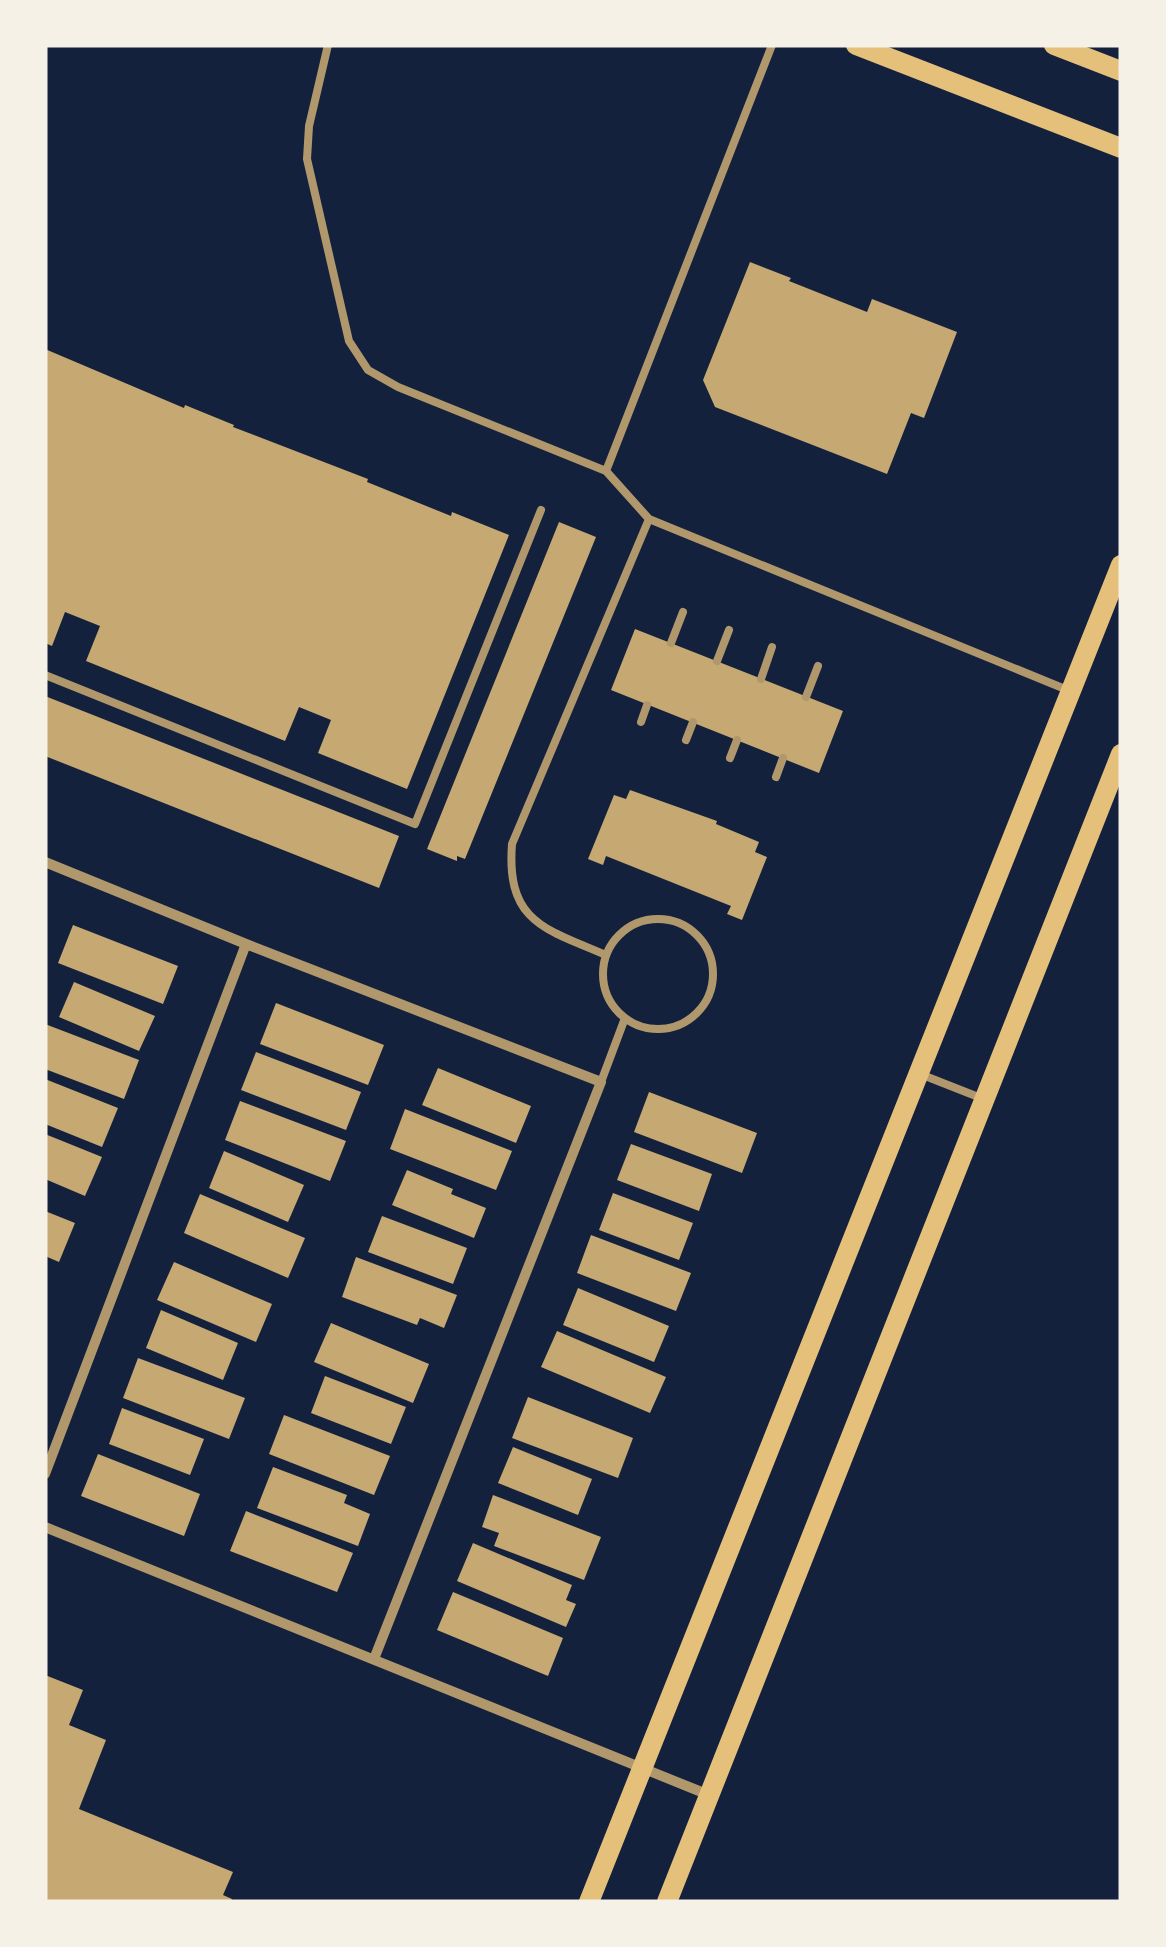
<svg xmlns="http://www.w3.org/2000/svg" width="1166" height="1947" viewBox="0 0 1166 1947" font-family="'PT Sans',sans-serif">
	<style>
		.building { fill: #c6a872 }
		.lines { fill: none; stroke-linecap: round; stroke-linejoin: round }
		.service { stroke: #b1986c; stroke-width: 8 }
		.minor { stroke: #b1986c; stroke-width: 10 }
		.secondary { stroke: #e5c07b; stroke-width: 20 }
	</style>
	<rect width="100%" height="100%" fill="#14213d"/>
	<path class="building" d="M750 262 791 278 789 281 867 312 872 299 957 332 924 418 911 413 887 474 715 407 703 380Z
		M45 349 184 408 185 405 234 425 233 427 368 479 367 482 451 516 452 512 509 535 407 789 318 753 331 720 299 707 285 741 86 661 100 626 65 612 52 646 45 643Z
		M559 522 596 537 465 859 457 856V861L427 849Z
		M635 629 843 711 819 773 611 690Z
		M45 696 399 836 379 888 45 756Z
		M630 790 717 821 716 824 759 842 755 852 767 857 742 920 727 914 731 906 606 856 603 865 588 859 614 795 626 799Z
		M73 925 178 966 163 1004 58 963Z
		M74 982 155 1016 139 1051 59 1017Z
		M276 1003 384 1045 368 1085 260 1044Z
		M45 1024 139 1060 124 1099 45 1069Z
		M256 1052 361 1092 346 1130 241 1090Z
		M438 1068 531 1106 516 1143 422 1105Z
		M45 1079 118 1108 102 1147 45 1124Z
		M649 1092 757 1133 742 1173 634 1132Z
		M240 1101 346 1141 330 1181 225 1140Z
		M405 1109 512 1151 496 1190 390 1149Z
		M45 1134 102 1157 85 1196 45 1179Z
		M631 1144 712 1174 699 1211 617 1180Z
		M224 1151 304 1185 288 1222 209 1188Z
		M407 1170 453 1189 451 1194 486 1208 474 1238 392 1205Z
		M613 1193 693 1223 679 1260 599 1230Z
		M200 1194 305 1238 288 1278 184 1233Z
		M45 1211 75 1223 59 1262 45 1256Z
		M382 1216 467 1248 453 1284 368 1252Z
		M591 1235 691 1273 676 1311 577 1273Z
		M356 1257 457 1295 444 1328 420 1318 417 1325 342 1297Z
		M174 1262 272 1304 256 1342 157 1300Z
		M578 1288 669 1326 654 1362 563 1325Z
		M161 1310 238 1343 223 1380 146 1348Z
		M331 1323 429 1364 413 1403 314 1362Z
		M557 1331 666 1377 650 1413 541 1367Z
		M138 1358 245 1398 229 1439 123 1398Z
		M325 1376 406 1407 391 1444 311 1413Z
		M528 1397 633 1438 618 1478 512 1438Z
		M122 1408 204 1439 190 1475 109 1444Z
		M284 1415 390 1456 374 1495 269 1454Z
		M513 1447 592 1479 578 1515 498 1483Z
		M98 1454 200 1494 184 1536 81 1496Z
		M273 1467 347 1495 344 1503 370 1514 358 1546 257 1508Z
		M493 1495 601 1537 584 1580 494 1546 499 1533 482 1527Z
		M246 1511 353 1553 337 1592 230 1551Z
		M473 1543 572 1585 566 1600 576 1604 566 1627 457 1581Z
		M453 1592 563 1638 548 1676 437 1630Z
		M45 1675 83 1690 69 1725 106 1740 79 1809 233 1872 223 1895 232 1899 230 1902H45Z"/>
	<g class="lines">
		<path class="service" d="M328 45 309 126 307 159 349 341 368 370 398 387 606 471 649 519 1070 691
			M606 471 772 45
			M671 643 683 612
			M717 661 729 630
			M45 675 415 824 541 510
			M761 679 772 647
			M806 697 818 666
			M641 722 647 705
			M686 740 693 722
			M730 758 737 740
			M776 777 783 758
			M603 974a55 55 0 1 1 110 0a55 55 0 1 1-110 0Z
			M606 955C545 929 506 922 512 844L649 519
			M920 1074 981 1098
			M601 1082 625 1018"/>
		<path class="minor" d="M45 862 246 944 601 1082 374 1659
			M45 1474 246 944
			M45 1527 709 1795"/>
		<path class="secondary" d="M856 45 1121 148
			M1054 45 1121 71
			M589 1902 1121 565
			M667 1902 1121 754"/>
	</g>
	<rect width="1166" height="1947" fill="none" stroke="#f6f1e7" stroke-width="95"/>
</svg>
